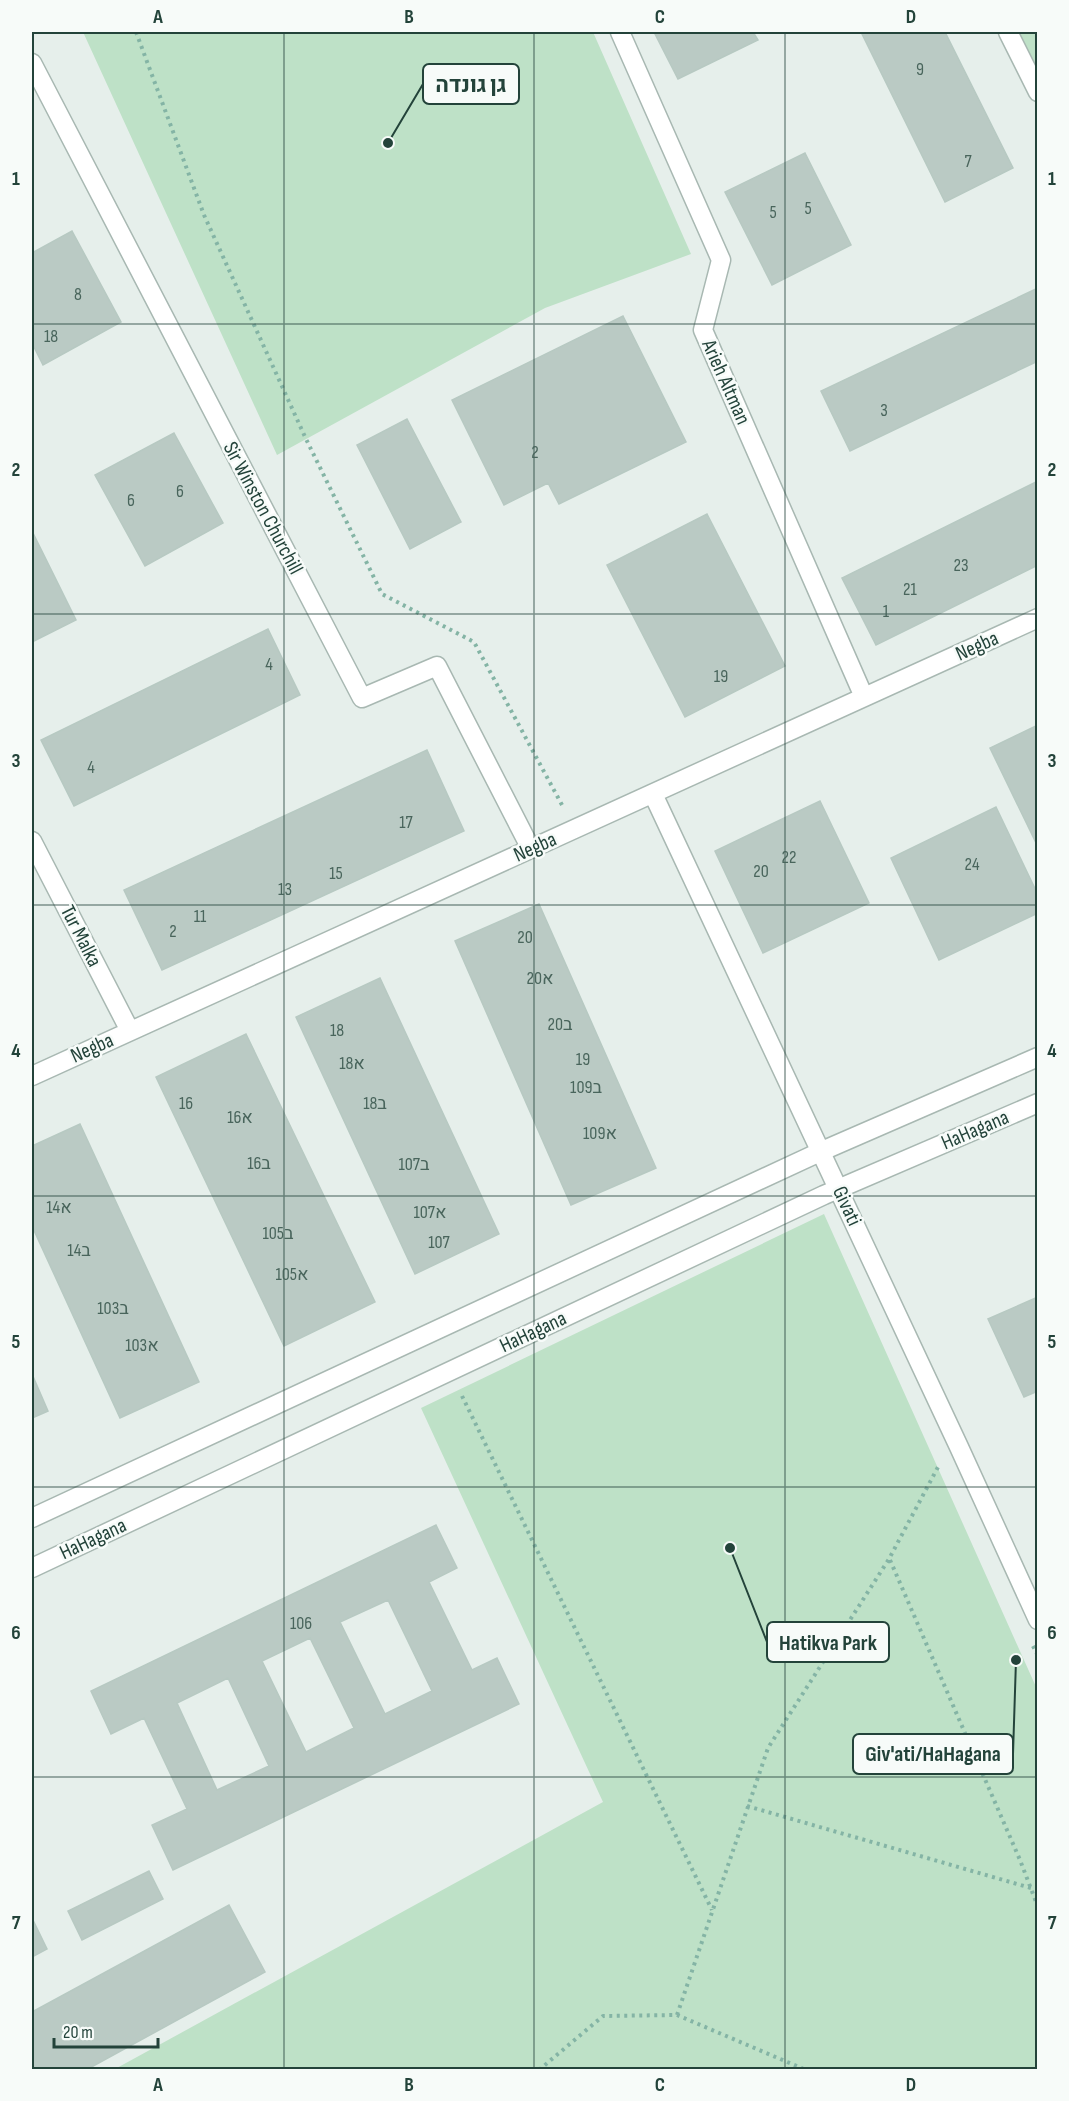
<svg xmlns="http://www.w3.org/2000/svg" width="1069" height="2101" viewBox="0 0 1069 2101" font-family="'Sofia Sans Condensed',Heebo,sans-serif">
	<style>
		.green { fill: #bee1c7 }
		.building { fill: #bacac4; stroke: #b7c9c2; stroke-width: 1.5; fill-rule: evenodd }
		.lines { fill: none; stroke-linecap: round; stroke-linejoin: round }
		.minor-casing { stroke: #a8b8b2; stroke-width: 21 }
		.tertiary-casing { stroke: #a8b8b2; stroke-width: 21 }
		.path { stroke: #84b4a5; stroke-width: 4; stroke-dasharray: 3 4.5; stroke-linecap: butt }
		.minor { stroke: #fff; stroke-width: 18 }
		.tertiary { stroke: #fff; stroke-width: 18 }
		.grid { fill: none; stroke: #23433a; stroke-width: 1.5; stroke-opacity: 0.55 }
		.labels { text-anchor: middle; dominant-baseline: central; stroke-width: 5; stroke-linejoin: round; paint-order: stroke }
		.number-label { font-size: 18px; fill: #49655c }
		.street-label { font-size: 21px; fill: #23433a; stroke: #f7fbf9 }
		.leader { fill: none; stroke: #23433a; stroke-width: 2 }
		.callout-dot { fill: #23433a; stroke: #f7fbf9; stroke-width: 2 }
		.callout { fill: #f7fbf9; stroke: #23433a; stroke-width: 2 }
		.callout-label { font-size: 22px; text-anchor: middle; font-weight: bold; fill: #23433a }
		.neatline { fill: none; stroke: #23433a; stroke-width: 2 }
		.grid-label { font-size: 20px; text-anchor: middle; font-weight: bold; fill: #23433a }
	</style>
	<rect width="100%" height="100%" fill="#e6efeb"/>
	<path class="green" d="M83 32H593L691 254 545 308 277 455Z
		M1015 32H1037V92Z
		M824 1214 1037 1689V2069H115L603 1802 421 1408Z"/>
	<path class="building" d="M654 32H753L758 40 678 79Z
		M861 32H945L1013 168 945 202Z
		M805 153 851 245 772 285 725 192Z
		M72 231 121 322 43 365 32 343V253Z
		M1038 288V361L850 451 821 391Z
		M623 316 686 442 559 504 548 483 504 505 452 400Z
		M407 419 461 522 410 549 357 445Z
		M174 433 223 523 145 566 95 475Z
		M1038 481V565L876 645 842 578Z
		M707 514 785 666 685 717 607 565Z
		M32 531 76 620 32 642Z
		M268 629 300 695 74 806 41 740Z
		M1038 725V847L990 748Z
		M427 750 464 831 162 970 124 890Z
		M820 801 869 903 763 953 715 851Z
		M996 807 1038 895V913L939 960 891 858Z
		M539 904 656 1168 571 1205 455 941Z
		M380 978 499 1234 415 1274 296 1017Z
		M246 1034 375 1302 284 1346 156 1077Z
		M80 1124 199 1382 120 1418 32 1226V1146Z
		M1038 1297V1391L1024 1397 988 1319Z
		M32 1374 48 1411 32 1418Z
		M436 1525 457 1568 429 1582 472 1670 497 1658 519 1704 173 1870 152 1825 187 1809 144 1718 111 1734 91 1691ZM388 1600 432 1691 385 1714 340 1622ZM310 1638 354 1728 306 1752 262 1661ZM228 1678 269 1766 217 1790 177 1703Z
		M149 1871 163 1899 82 1940 68 1911Z
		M229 1905 265 1972 86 2070H32V2012Z
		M32 1918 47 1949 32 1957Z"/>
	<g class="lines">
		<g class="minor-casing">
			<path id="minor" d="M620 32 721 260 703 330 864 697
				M1008 32 1038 92
				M32 63 362 698 437 666 531 849
				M653 794 959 1447 1038 1620
				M32 841 130 1031
				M32 1076 1038 618"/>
		</g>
		<g class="tertiary-casing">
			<path id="tertiary" d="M32 1518 822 1151 1038 1057
				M32 1568 824 1195 1038 1103"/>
		</g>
		<path class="path" d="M136 32 204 215 306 439 382 594 474 642 562 805
			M462 1396 712 1910
			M890 1560 1020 1860 1038 1907
			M1033 1646 1038 1656
			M747 1806 1031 1888
			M677 2015 768 1748 889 1559 938 1467
			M539 2070 603 2016 677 2015 806 2070"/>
		<use href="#minor" class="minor"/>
		<use href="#tertiary" class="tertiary"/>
	</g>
	<path class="grid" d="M284 32V2070M534 32V2070M785 32V2070M32 324H1038M32 614H1038M32 905H1038M32 1196H1038M32 1487H1038M32 1777H1038"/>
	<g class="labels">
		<g class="number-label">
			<text x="920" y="69">9</text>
			<text x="968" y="161">7</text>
			<text x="808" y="208">5</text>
			<text x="773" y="212">5</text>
			<text x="78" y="294">8</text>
			<text x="51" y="336">18</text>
			<text x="884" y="410">3</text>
			<text x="535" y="452">2</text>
			<text x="180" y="491">6</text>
			<text x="131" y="500">6</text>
			<text x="961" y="565">23</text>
			<text x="910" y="589">21</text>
			<text x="886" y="611">1</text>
			<text x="269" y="664">4</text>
			<text x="721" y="676">19</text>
			<text x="91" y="767">4</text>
			<text x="406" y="822">17</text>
			<text x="789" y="857">22</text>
			<text x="972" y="864">24</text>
			<text x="761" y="871">20</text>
			<text x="336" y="873">15</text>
			<text x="285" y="889">13</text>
			<text x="200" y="916">11</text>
			<text x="173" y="931">2</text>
			<text x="525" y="937">20</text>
			<text x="540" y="978">20א</text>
			<text x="560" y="1024">20ב</text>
			<text x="337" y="1030">18</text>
			<text x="583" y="1059">19</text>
			<text x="352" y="1063">18א</text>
			<text x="586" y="1087">109ב</text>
			<text x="186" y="1103">16</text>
			<text x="375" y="1103">18ב</text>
			<text x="240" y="1117">16א</text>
			<text x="600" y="1133">109א</text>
			<text x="259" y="1163">16ב</text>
			<text x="414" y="1164">107ב</text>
			<text x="59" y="1207">14א</text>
			<text x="430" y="1212">107א</text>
			<text x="278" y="1233">105ב</text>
			<text x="439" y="1242">107</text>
			<text x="79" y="1250">14ב</text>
			<text x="292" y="1274">105א</text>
			<text x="113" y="1308">103ב</text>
			<text x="142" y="1345">103א</text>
			<text x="301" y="1623">106</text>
		</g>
		<g class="street-label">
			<text transform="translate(726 382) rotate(66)">Arieh Altman</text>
			<text transform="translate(263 508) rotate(62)">Sir Winston Churchill</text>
			<text transform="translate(977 646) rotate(-24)">Negba</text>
			<text transform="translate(535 847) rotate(-24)">Negba</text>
			<text transform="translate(81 936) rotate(63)">Tur Malka</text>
			<text transform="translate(92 1048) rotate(-24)">Negba</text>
			<text transform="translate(975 1130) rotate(-23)">HaHagana</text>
			<text transform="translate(847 1206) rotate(65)">Givati</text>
			<text transform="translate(533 1332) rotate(-25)">HaHagana</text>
			<text transform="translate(93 1539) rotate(-25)">HaHagana</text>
		</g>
	</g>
	<path class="leader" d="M388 143L423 84M730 1548L767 1642M1016 1660L1013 1754"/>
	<g class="callout-dot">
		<circle cx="388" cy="143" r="6"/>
		<circle cx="730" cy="1548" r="6"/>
		<circle cx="1016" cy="1660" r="6"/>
	</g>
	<g class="callout">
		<rect x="423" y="64" width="96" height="40" rx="6"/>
		<rect x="767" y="1622" width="122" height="40" rx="6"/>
		<rect x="853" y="1734" width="160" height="40" rx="6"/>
	</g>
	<g class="callout-label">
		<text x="471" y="92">גן גונדה</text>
		<text x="828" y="1650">Hatikva Park</text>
		<text x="933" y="1761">Giv'ati/HaHagana</text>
	</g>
	<rect width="1069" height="2101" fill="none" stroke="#f7fbf9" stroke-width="66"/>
	<path d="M54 2038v9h104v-9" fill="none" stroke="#23433a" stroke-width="3"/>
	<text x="63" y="2038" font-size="18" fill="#23433a" stroke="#f7fbf9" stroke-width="4.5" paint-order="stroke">20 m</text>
	<rect x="33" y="33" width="1003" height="2035" class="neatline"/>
	<g class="grid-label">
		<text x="158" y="23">A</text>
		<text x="409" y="23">B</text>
		<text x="660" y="23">C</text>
		<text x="911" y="23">D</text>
		<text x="16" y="185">1</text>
		<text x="1052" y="185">1</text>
		<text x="16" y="476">2</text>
		<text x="1052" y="476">2</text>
		<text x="16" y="767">3</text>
		<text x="1052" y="767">3</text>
		<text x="16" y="1057">4</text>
		<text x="1052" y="1057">4</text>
		<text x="16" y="1348">5</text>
		<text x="1052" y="1348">5</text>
		<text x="16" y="1639">6</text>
		<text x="1052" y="1639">6</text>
		<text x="16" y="1929">7</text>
		<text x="1052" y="1929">7</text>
		<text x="158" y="2091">A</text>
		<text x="409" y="2091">B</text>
		<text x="660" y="2091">C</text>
		<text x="911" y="2091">D</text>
	</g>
</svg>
